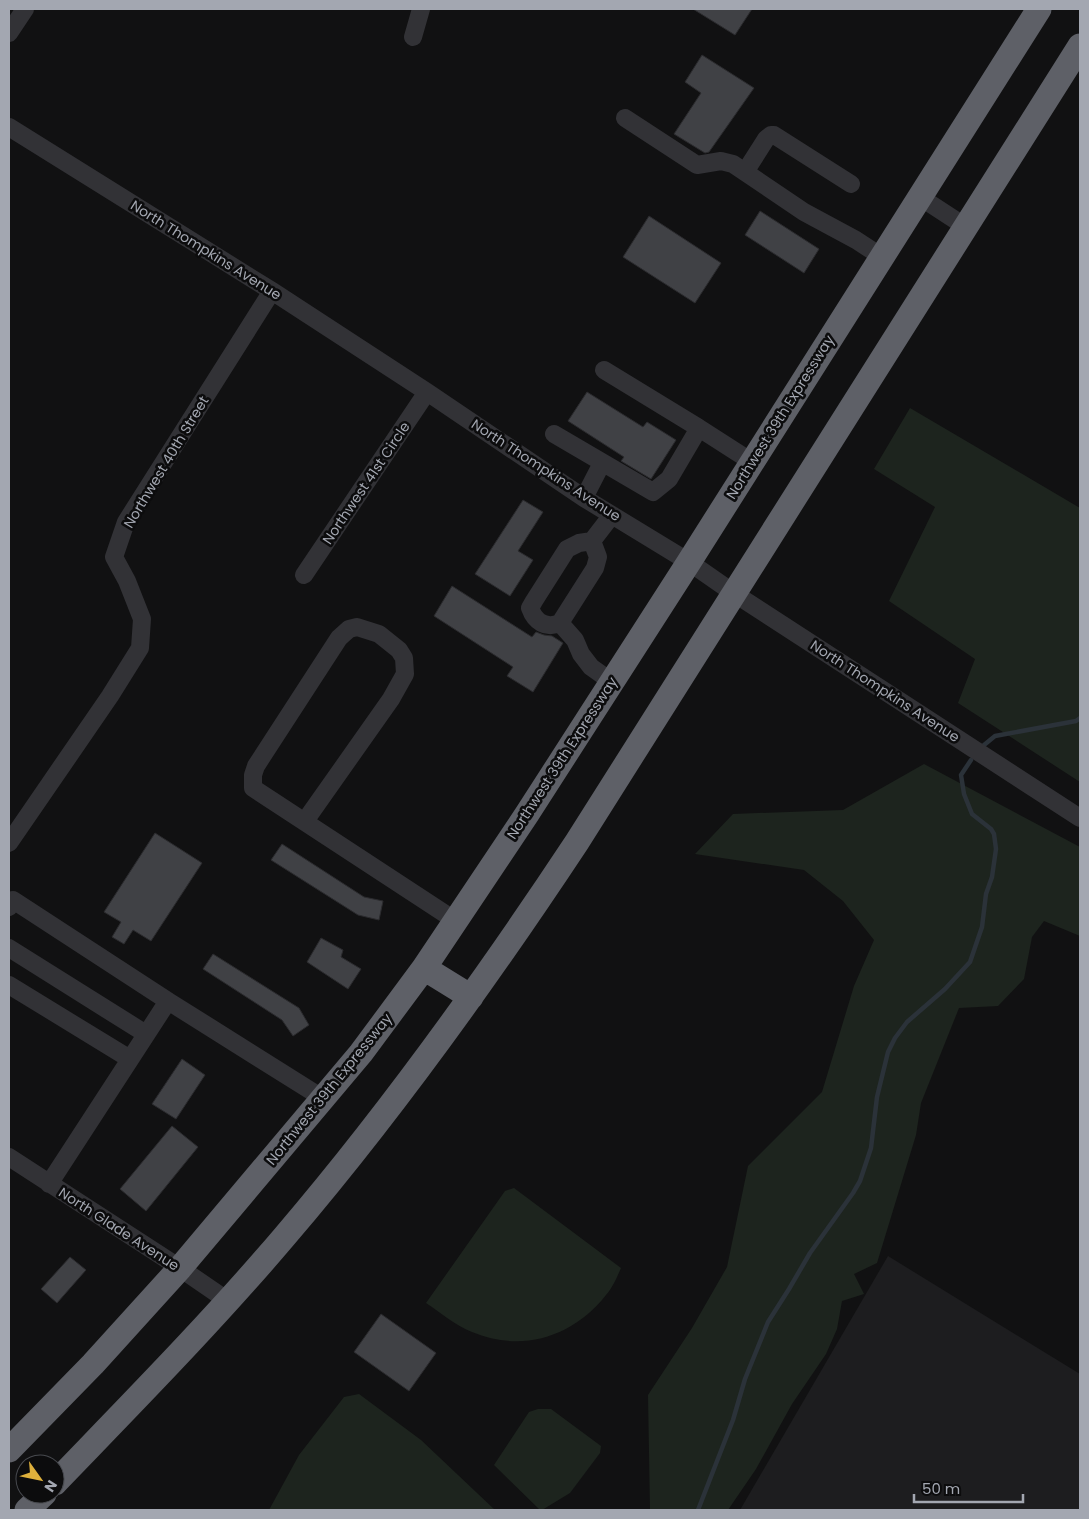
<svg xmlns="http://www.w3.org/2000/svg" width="1089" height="1519" viewBox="0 0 1089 1519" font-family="Poppins,sans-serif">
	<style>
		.built { fill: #1d1d1f }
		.green { fill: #1d241e }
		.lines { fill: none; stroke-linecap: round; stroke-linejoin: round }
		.stream { stroke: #2b3239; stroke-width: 4.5 }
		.building { fill: #404145; stroke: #2b2b2e }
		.minor { stroke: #323236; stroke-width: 18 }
		.highway { stroke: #5e6067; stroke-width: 25 }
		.labels { text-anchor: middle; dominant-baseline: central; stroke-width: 5; stroke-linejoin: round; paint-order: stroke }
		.street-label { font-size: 14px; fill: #a3a7b1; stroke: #0c0c0d }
	</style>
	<rect width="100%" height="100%" fill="#111112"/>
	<path class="built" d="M888 1256 1080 1374V1510H740Z"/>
	<path class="green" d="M910 408 1080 508V782L958 703 975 659 889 601 935 507 874 469Z
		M924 764 1080 847V936L1044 921 1032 937 1024 979 998 1006 959 1008 921 1103 916 1135 877 1263 854 1274 864 1294 842 1301 837 1329 826 1354 792 1404 756 1469 728 1510H650L648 1395 692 1328 727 1267 748 1166 822 1092 854 986 874 940 843 901 804 870 695 854 733 814 843 810Z
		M514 1188 621 1268C617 1277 613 1287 606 1295 573 1337 522 1353 472 1332 455 1325 441 1313 426 1303L505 1191Z
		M359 1394 421 1440 495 1510H269L299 1455 344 1397Z
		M538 1409H551L601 1446 600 1453 570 1493 542 1510H540L494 1465 529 1412Z"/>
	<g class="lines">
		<path class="stream" d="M984 745 995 736 1076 721 1080 718
			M698 1510 733 1420 745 1379 768 1322 789 1289 810 1253 853 1193 860 1181 871 1148 877 1097 888 1052 895 1038 907 1022 945 989 970 962 982 927 986 894 992 877 996 849 994 834 991 829 972 814 964 794 961 775 971 760"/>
	</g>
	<path class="building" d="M693 9H752L735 35Z
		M702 55 754 88 709 152 705 153 674 134 701 93 685 82Z
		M760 211 819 249 804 273 745 235Z
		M649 216 721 263 695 303 623 257Z
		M587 392 643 427 647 422 676 440 651 479 621 461 624 457 568 421Z
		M523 500 543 512 518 551 533 560 510 596 475 574Z
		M452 586 532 637 536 632 544 635 552 636 563 643 533 692 507 676 513 667 434 616Z
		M155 833 202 863 151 941 133 930 124 944 112 937 121 922 104 912Z
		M282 844 364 897 383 901 379 920 358 915 271 860Z
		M321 938 343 950 341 957 361 969 348 989 307 962Z
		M213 954 299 1008 309 1025 293 1036 282 1020 203 969Z
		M182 1059 205 1075 176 1119 152 1104Z
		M172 1126 198 1147 146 1211 120 1189Z
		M70 1257 86 1270 57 1303 41 1289Z
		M381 1314 436 1353 409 1391 354 1352Z"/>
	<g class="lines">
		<path class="minor" d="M9 33 25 9
			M413 37 421 9
			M625 118 697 165 721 161 733 164 804 212 856 240 882 257
			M9 127 272 291 427 392 584 498 689 562 735 594 1080 818
			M745 172 766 139 771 135H774L851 184
			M920 197 966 227
			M604 370 699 428 752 462
			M554 434 653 492 669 479 699 428
			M584 498 602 463
			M592 541 598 557 595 568 560 623C546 629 535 622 530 608L534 601 567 549 579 543 592 541 612 515
			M304 575 427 392
			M560 623 575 640 581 654 591 667 612 682
			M305 821 391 699 405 674 404 658 399 650 379 634 357 627 349 629 339 638 256 766 253 775V788L456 921
			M9 843 110 696 140 648 142 619 127 581 114 557 126 522 272 291
			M9 907 13 900 168 1001 49 1184
			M9 948 146 1034
			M9 985 130 1059
			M168 1001 324 1099
			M9 1157 180 1268 228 1301"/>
		<path class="highway" d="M424 968 471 997
			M9 1450 93 1364 180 1268 361 1053 424 968 527 814 689 562 1039 9
			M55 1483C133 1402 212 1322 285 1236 391 1112 487 978 577 842L1080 46
			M27 1510 44 1494"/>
	</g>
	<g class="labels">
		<g class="street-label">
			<text transform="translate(206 250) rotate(32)">North Thompkins Avenue</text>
			<text transform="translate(780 417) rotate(-58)">Northwest 39th Expressway</text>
			<text transform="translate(166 462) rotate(-59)">Northwest 40th Street</text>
			<text transform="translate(546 470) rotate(33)">North Thompkins Avenue</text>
			<text transform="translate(366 483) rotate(-56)">Northwest 41st Circle</text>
			<text transform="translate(885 691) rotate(33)">North Thompkins Avenue</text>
			<text transform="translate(562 758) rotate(-57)">Northwest 39th Expressway</text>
			<text transform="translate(329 1089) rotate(-51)">Northwest 39th Expressway</text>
			<text transform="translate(119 1229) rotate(33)">North Glade Avenue</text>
		</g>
	</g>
	<rect width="1089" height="1519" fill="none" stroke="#a3a7b1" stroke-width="20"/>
	<g transform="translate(40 1479) rotate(123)"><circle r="24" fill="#0c0c0d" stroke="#484a4f"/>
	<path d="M0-4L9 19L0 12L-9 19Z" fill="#deb03c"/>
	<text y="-8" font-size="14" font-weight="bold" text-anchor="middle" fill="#a3a7b1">N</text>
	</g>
	<path d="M914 1494v8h109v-8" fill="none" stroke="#a3a7b1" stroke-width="2.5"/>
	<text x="922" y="1494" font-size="15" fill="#a3a7b1" stroke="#0c0c0d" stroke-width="4" paint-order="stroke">50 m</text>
</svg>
